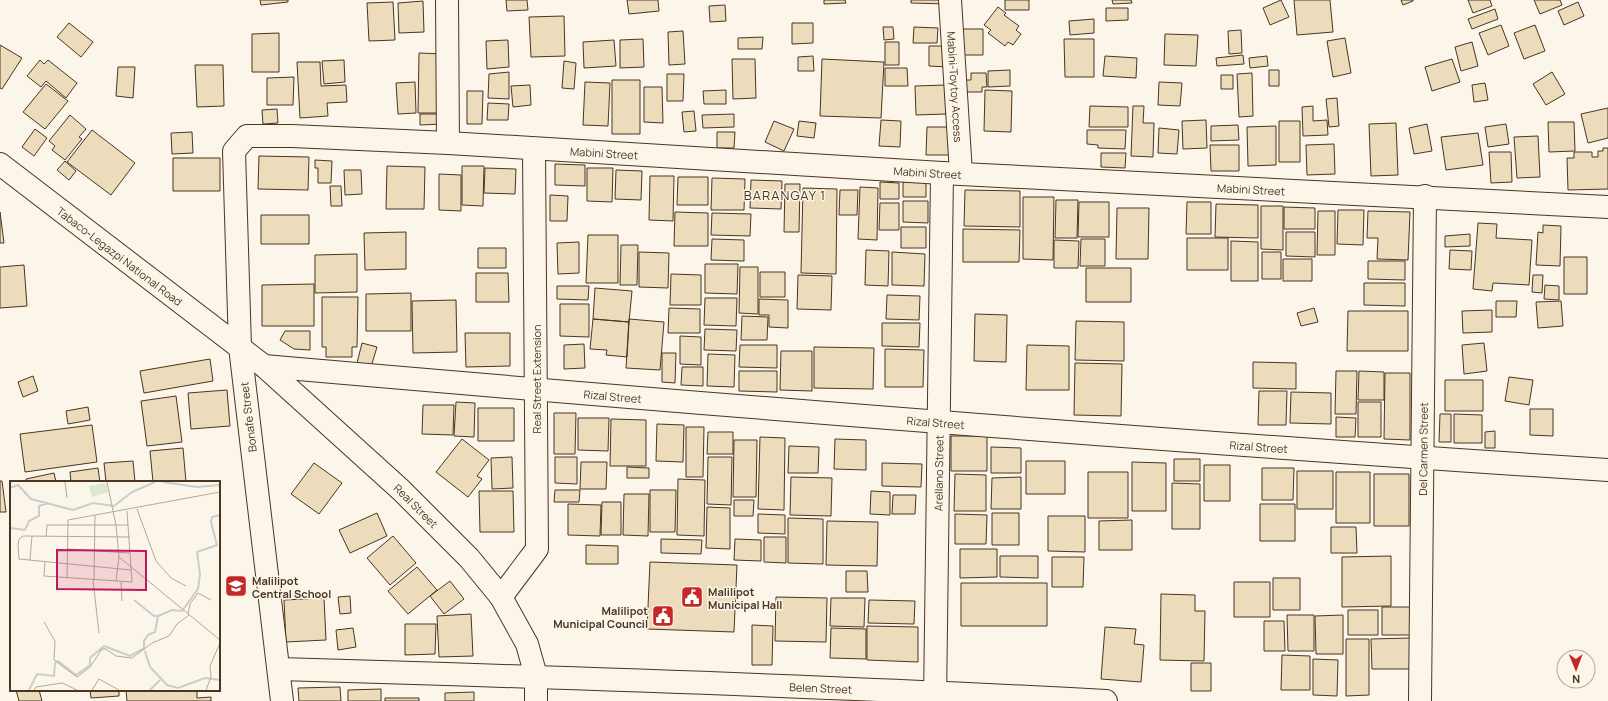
<svg xmlns="http://www.w3.org/2000/svg" width="1608" height="701" viewBox="0 0 1608 701" font-family="Manrope,sans-serif">
	<style>
		.building { fill: #ecdcbc; stroke: #4a3520 }
		.lines { fill: none; stroke-linecap: round; stroke-linejoin: round }
		.street-casing { stroke: #4a3520; stroke-width: 24 }
		.primary-casing { stroke: #4a3520; stroke-width: 24 }
		.street { stroke: #fbf6e9; stroke-width: 22 }
		.primary { stroke: #fbf6e9; stroke-width: 22 }
		.labels { text-anchor: middle; dominant-baseline: central; stroke-width: 3; stroke-linejoin: round; paint-order: stroke }
		.street-label { font-size: 11px; fill: #4a3520; stroke: #fbf6e9 }
		.poi-label { font-size: 11px; font-weight: bold; fill: #4a3520; stroke: #fbf6e9; text-anchor: start }
		.quarter-label { font-size: 13px; letter-spacing: 1px; fill: #4a3520; stroke: #fbf6e9 }
		.inset-river { fill: none; stroke: #c9cecd; stroke-width: 2 }
		.inset-road { fill: none; stroke: #b4a999; stroke-width: 1 }
		.view { fill: #c2185b; fill-opacity: 0.15; stroke: #c2185b; stroke-width: 2 }
		.inset-edge { fill: none; stroke: #4a3520; stroke-width: 2 }
	</style>
	<rect width="100%" height="100%" fill="#fbf6e9"/>
	<path class="building" d="M260 0H288V2L261 5Z
		M506 0H527L528 10 507 11Z
		M627 0H658L659 11 629 14Z
		M824 0H845L846 3 824 4Z
		M911 0H947V4L911 3Z
		M1005 0H1029V10H1005Z
		M1112 0H1131L1132 3 1113 4Z
		M1281 0 1289 17 1270 25 1263 8Z
		M1294 0H1330L1333 32 1297 35Z
		M1401 0H1413V1L1403 5Z
		M1468 0H1490L1492 6 1473 13Z
		M1534 0H1560L1562 5 1540 14Z
		M423 1 424 32 399 33 398 3Z
		M393 2 395 40 369 41 367 3Z
		M1578 2 1584 16 1564 25 1558 11Z
		M725 5 726 21 710 22 709 6Z
		M998 7 1006 13 1004 15 1019 26 1016 30 1021 34 1013 45 1008 42 1005 46 988 33 991 30 984 25Z
		M1106 8H1128V20L1106 21Z
		M1495 9 1498 19 1472 29 1468 19Z
		M564 16 565 56 531 57 529 17Z
		M1094 19V33L1070 35 1069 21Z
		M69 23 93 42 81 57 57 37Z
		M792 23H813V43L792 44Z
		M1501 25 1509 46 1488 55 1479 33Z
		M1535 25 1545 51 1524 59 1514 33Z
		M883 27H893L894 39 884 40Z
		M914 27 938 28 937 43H913Z
		M958 29H983V55H958Z
		M1241 30 1242 53 1229 54 1228 31Z
		M683 31 685 64 669 65 668 32Z
		M279 33V72H252V34Z
		M1165 34 1198 35 1196 66 1164 65Z
		M763 37 762 49H738V38Z
		M1345 38 1351 73 1333 77 1327 41Z
		M643 39 644 67 620 68V40Z
		M1064 39H1094V77H1065Z
		M508 40 509 67 487 69 486 41Z
		M614 40 616 66 584 68 583 42Z
		M885 42H899V65H885Z
		M1472 42 1478 66 1461 71 1455 47Z
		M0 45 22 58 2 89 0 88Z
		M929 46H949L948 67 929 66Z
		M419 53 445 54 444 113H418Z
		M1243 55 1244 64 1217 66 1216 58Z
		M813 56 814 71H798V57Z
		M1105 56 1137 58 1136 78 1103 76Z
		M1267 56 1268 66 1250 68 1249 58Z
		M732 59H755L756 98 733 99Z
		M822 59 884 62 881 118 820 116Z
		M1452 59 1460 82 1432 91 1425 67Z
		M40 60 44 64 48 60 77 83 66 98 46 81 41 87 27 76Z
		M344 60 345 82 324 84 322 61Z
		M564 61 576 63 574 89 562 88Z
		M297 62H320L321 86 346 85 347 102 327 103 328 116 300 118Z
		M195 65H223L224 106 197 107Z
		M118 67H135L133 98 116 96Z
		M885 68H907L908 86H885Z
		M1010 70V86L988 87V71Z
		M1269 70H1279V86H1269Z
		M509 72V99L488 98 489 74Z
		M1552 72 1565 94 1546 105 1533 84Z
		M971 73H986L987 87H982V92H962V80H971Z
		M1252 73 1253 116 1239 117 1237 74Z
		M667 74H684L683 101H667Z
		M1221 75H1233V89H1221Z
		M294 77 293 105H267V78Z
		M612 80H640V134H612Z
		M415 82 416 113 398 114 396 83Z
		M585 82 610 83 608 126 583 125Z
		M1159 82 1182 83 1180 106 1158 105Z
		M1485 83 1488 100 1474 102 1472 85Z
		M46 84 68 101 45 129 23 112Z
		M530 85 531 105 513 107 511 86Z
		M945 85 946 114 916 115 915 86Z
		M644 87H662L663 123 644 122Z
		M726 90V104H704L703 91Z
		M985 90 1012 91 1011 132 984 131Z
		M467 91H483L482 124H467Z
		M1337 98 1339 126 1329 127 1326 99Z
		M488 103 509 104 508 120H487Z
		M1090 106 1128 107V127H1089Z
		M1133 106H1144L1143 123H1154L1153 157 1131 156Z
		M1313 106V121L1327 120 1328 135 1303 136 1302 107Z
		M1608 108V138L1588 143 1581 114Z
		M277 109 278 123 263 124 262 110Z
		M694 111 696 131 684 132 682 112Z
		M420 114H442V124L420 125Z
		M734 114V127L703 128 702 115Z
		M70 115 86 129 79 137 82 139 65 160 52 150 55 146 49 141Z
		M881 120 901 121 900 147 879 146Z
		M1206 120 1207 148 1183 149 1182 121Z
		M774 121 794 129 784 151 765 142Z
		M799 121 816 123 814 138 797 136Z
		M1279 121H1300V162H1279Z
		M1548 122H1574L1575 151 1549 152Z
		M1396 123 1398 175 1371 176 1369 124Z
		M1427 124 1432 151 1414 154 1409 128Z
		M1506 124 1509 144 1488 147 1485 127Z
		M1238 125 1239 140 1211 141V126Z
		M1276 126V165L1248 166 1247 127Z
		M927 127H952L951 155H926Z
		M1159 128 1179 130 1177 154 1158 153Z
		M35 129 47 138 34 156 22 147Z
		M92 130 135 163 111 195 67 162Z
		M1087 130H1126L1125 149 1098 148V145L1087 144Z
		M192 132 193 153 172 154 171 133Z
		M717 132H735L734 148H717Z
		M1478 133 1483 165 1446 170 1441 137Z
		M1538 136 1540 177 1517 178 1514 137Z
		M1334 144 1335 174 1307 175 1306 145Z
		M1210 145H1239V171H1211Z
		M1603 148H1608V189L1568 190 1567 158H1574V152H1592V157H1598V151H1603Z
		M1489 152H1511L1512 182 1491 183Z
		M1101 153H1126L1125 168 1101 167Z
		M259 156 309 157 308 190 258 189Z
		M173 158H220V191H173Z
		M315 160 332 161 331 183H318V168H315Z
		M65 161 76 171 69 180 57 170Z
		M555 164 585 165V186L555 185Z
		M387 166 425 167 424 209H386Z
		M462 166H484L483 206 462 205Z
		M485 168 516 169 515 194 484 193Z
		M587 168H613L612 202 587 201Z
		M344 170H361L362 194 345 195Z
		M616 170 642 171 641 200 615 199Z
		M439 174 461 175V211L439 210Z
		M650 176H674L673 221 649 220Z
		M678 177H708V205H677Z
		M712 178 745 179 744 210H711Z
		M751 180 782 181 781 209 750 208Z
		M880 182 899 183V199H880Z
		M903 182H926V197H903Z
		M785 184H800L799 232H784Z
		M330 186H341L342 206H331Z
		M860 187 878 188 877 240 858 239Z
		M803 188 837 189 836 274 801 273Z
		M840 190H858L857 215H839Z
		M965 190 1020 191V227L964 226Z
		M550 195 568 196 567 221H550Z
		M1023 197H1054L1053 260 1023 259Z
		M1056 200H1078L1077 238H1055Z
		M903 201H928V223L903 222Z
		M1079 202H1109V237H1078Z
		M1187 202H1211V234H1186Z
		M880 203H899V230H879Z
		M1216 204 1258 205V238L1215 237Z
		M1261 206H1283V250L1261 249Z
		M1284 207 1315 208V229H1284Z
		M1117 208H1149L1148 259H1116Z
		M1338 210H1364L1363 245 1337 244Z
		M1318 211H1335V255H1317Z
		M1368 211 1410 212 1408 260 1377 259 1378 238H1367Z
		M0 212 4 243H0Z
		M675 212 708 213V246H674Z
		M712 213 751 214 750 236 711 235Z
		M261 215H309V244H261Z
		M1478 223 1497 224 1496 238 1532 240 1529 285 1493 283 1492 291 1473 289Z
		M1543 225 1561 226 1560 266 1536 265 1538 232 1543 233Z
		M901 227H926V248H901Z
		M963 229 1020 230 1019 262H963Z
		M406 232V269L365 270 364 233Z
		M1286 232H1315V257L1286 256Z
		M1470 234V246L1445 247V236Z
		M588 235H618V283H586Z
		M1187 238H1228V270H1187Z
		M712 239 744 240V261L711 260Z
		M1081 239H1105V266H1080Z
		M1054 240 1079 241 1078 268H1054Z
		M1231 241 1258 242V281H1231Z
		M579 242V273L558 274 557 243Z
		M621 245H638L637 285H620Z
		M478 248H506V268H478Z
		M866 250 889 251 888 286 865 285Z
		M1450 250 1472 251 1471 270 1449 269Z
		M639 252 669 253 668 288 639 287Z
		M892 252 925 254 924 286 892 285Z
		M1262 252H1281V279H1262Z
		M357 254V292L315 293V255Z
		M1564 257H1587V294H1564Z
		M1283 259H1312V281H1283Z
		M1368 261H1405V280L1368 279Z
		M705 264H738L737 294 705 293Z
		M24 265 27 306 0 308V267Z
		M740 267H758V314L739 313Z
		M1086 268H1131V302H1086Z
		M760 272H785V297H760Z
		M476 273H508L509 302H476Z
		M671 274 701 275V305H670Z
		M798 275 832 276 831 310 797 309Z
		M1533 275H1543L1542 293 1532 292Z
		M1364 283H1405V306L1364 305Z
		M314 284V326H262V285Z
		M1545 285 1559 286V300L1544 299Z
		M557 286H589L588 300 557 299Z
		M595 288 632 291 629 322 593 319Z
		M411 293V331H366V294Z
		M887 295 920 296 919 320 886 319Z
		M322 297H358L357 347H352V357H326V347H322Z
		M705 298H737L736 326 704 325Z
		M759 299 788 300V328L769 327V315H759Z
		M456 300 457 352 413 353 412 301Z
		M1496 301H1517L1516 317H1496Z
		M1561 301 1563 326 1538 328 1536 302Z
		M560 304H589V337L560 336Z
		M669 308 700 309V333H668Z
		M1314 308 1318 322 1301 326 1297 313Z
		M1492 310V332L1463 333 1462 311Z
		M1348 311H1408V351H1347Z
		M975 314 1007 315 1006 362 974 361Z
		M742 316 768 317 767 340H741Z
		M593 319 629 322 627 357 606 355 607 350 590 349Z
		M629 319 664 322 660 370 626 368Z
		M1076 321 1124 322V361L1075 360Z
		M882 323H920L919 347 882 346Z
		M705 329 737 330 736 351 704 350Z
		M285 331H310V350L294 349 280 340Z
		M465 333H510V366L466 367Z
		M680 336 701 337V365L680 364Z
		M362 343 377 347 371 367 357 363Z
		M1484 343 1487 371 1464 374 1462 345Z
		M584 344 585 368 564 369V345Z
		M740 345H777V368L739 367Z
		M1027 345 1069 346V390H1026Z
		M814 347 874 348 873 389 814 388Z
		M885 349 924 350 923 387H885Z
		M781 351H812V391L780 390Z
		M662 353H676L675 383 662 382Z
		M708 354 735 355 734 387 707 386Z
		M210 359 213 381 144 393 140 371Z
		M1253 362 1296 363V389L1253 388Z
		M1075 363 1122 364 1121 416 1074 415Z
		M682 367H703V386L681 385Z
		M739 371H777V392L739 391Z
		M1336 371H1357L1356 414H1335Z
		M1359 371 1384 372V400H1358Z
		M1385 373H1410V440L1384 439Z
		M33 376 38 391 23 397 18 382Z
		M1509 377 1533 380 1529 405 1505 401Z
		M1445 380H1483V411H1445Z
		M227 390 230 426 191 429 188 393Z
		M1259 391H1287L1286 425H1258Z
		M1291 392 1331 393V424L1290 423Z
		M176 396 182 442 147 446 141 401Z
		M456 402 475 403 474 437 454 436Z
		M1358 402H1381V437H1358Z
		M423 405H454L453 435 422 434Z
		M88 407 90 420 68 424 66 411Z
		M478 408H514V441H478Z
		M1530 409H1553V436L1530 435Z
		M554 413H576L575 454H554Z
		M1440 414H1451V442H1439Z
		M1454 414 1482 415V443H1454Z
		M1336 417 1356 418 1355 437H1336Z
		M578 418H609L608 451 578 450Z
		M611 419 646 420V466H610Z
		M657 424 684 425 683 462 656 461Z
		M92 425 97 462 25 472 20 434Z
		M686 427H704L703 477H686Z
		M1495 431V448H1485V432Z
		M708 432H733V454H707Z
		M951 436H987V471H951Z
		M760 437 785 438 784 510 758 509Z
		M462 439 489 460 477 476 482 479 468 497 436 472Z
		M835 439 866 440V470L834 469Z
		M734 440H757L756 497H733Z
		M789 446 819 447 818 473H788Z
		M991 447 1021 448V473H991Z
		M183 448 186 482H153L150 451Z
		M512 457 513 488 492 489 491 458Z
		M555 457H577V484L555 483Z
		M708 457H732L731 505 707 504Z
		M1174 459H1200V481H1174Z
		M133 461 135 482H106L104 463Z
		M1026 461H1065V494H1026Z
		M581 462H607L606 489H580Z
		M1132 462 1166 463V511H1132Z
		M314 463 342 483 319 514 291 494Z
		M882 463 922 464 921 487 882 486Z
		M1204 465H1230V501H1204Z
		M627 467 649 468V478H627Z
		M98 468 100 482H71L70 472Z
		M1262 468H1294L1293 500H1262Z
		M1297 471H1333V509H1297Z
		M1088 472H1128V518H1088Z
		M1336 472H1370V523H1336Z
		M54 473 56 482H26V479Z
		M955 474 986 475V511H954Z
		M1374 474H1409V526H1374Z
		M791 477 832 478 831 516 790 515Z
		M1021 477V509H991L992 478Z
		M678 479 705 480 704 536 677 535Z
		M0 481H2L6 512H0Z
		M1172 483 1200 484V529H1172Z
		M555 490H580L579 502H554Z
		M650 490H676L675 532H650Z
		M479 491H513L514 532H480Z
		M871 491 890 492V515L870 514Z
		M624 494H649L648 536 623 535Z
		M893 495H916L915 514H892Z
		M734 500H754L753 516H734Z
		M602 502H621V535H601Z
		M568 504 601 505 600 536 568 535Z
		M1260 504H1295V541H1260Z
		M707 507 730 508V549L706 548Z
		M377 513 387 536 350 553 339 530Z
		M992 513H1019V545H992Z
		M758 514 785 515V534L758 533Z
		M955 514 987 515 986 544H955Z
		M1048 516H1085V552L1048 551Z
		M788 518 823 519V564L788 563Z
		M1132 520V550H1099V521Z
		M827 521 878 522 877 566 826 565Z
		M1331 527H1356L1357 553H1331Z
		M393 536 416 563 390 585 367 558Z
		M764 537H786V563L764 562Z
		M661 539 702 540 701 554 661 553Z
		M735 539 761 540V561L734 560Z
		M586 545 618 546V564H586Z
		M960 549H997V577L960 578Z
		M1000 556H1038V578L1000 577Z
		M1391 556V606L1342 607V557Z
		M1052 557H1084L1083 587H1052Z
		M650 562 737 565 734 632 647 629Z
		M417 567 437 590 408 614 388 591Z
		M846 571H867L868 592H846Z
		M1273 578H1300V610H1273Z
		M450 581 464 599 444 614 430 596Z
		M1234 582H1270V617H1234Z
		M961 583H1047V626H961Z
		M1161 594 1195 595V611H1205L1204 661 1160 660Z
		M350 596 351 613 340 614 338 597Z
		M776 597 827 598 826 642 775 641Z
		M324 598 326 640 286 642 284 600Z
		M831 598H865L864 627 830 626Z
		M869 600 915 601 914 624 868 623Z
		M1382 607H1410V635H1382Z
		M1348 610H1378V635H1348Z
		M471 614 473 656 439 657 437 616Z
		M1287 615H1314V651H1288Z
		M1343 615V654H1316L1315 616Z
		M1264 621H1284L1285 651H1264Z
		M405 624H436L435 654 405 655Z
		M752 625 773 626 772 665H752Z
		M867 626 918 627V662L867 660Z
		M1105 627 1136 629 1134 644 1144 645 1141 682 1101 679Z
		M353 628 356 647 338 650 336 630Z
		M831 628 866 629V659L830 658Z
		M1410 638V669H1372L1371 639Z
		M1346 639H1369V695L1346 696Z
		M1282 655 1310 656V690H1281Z
		M1313 659 1338 660 1337 696 1313 695Z
		M1191 663H1211V691H1191Z
		M340 687 341 701H299L298 688Z
		M381 689V701H348V690Z
		M16 690H39L42 701H19Z
		M90 690H119V696L91 698Z
		M126 690H197V698L211 697V701H127Z
		M474 692V701H445V693Z
		M385 698H419V701H385Z"/>
	<g class="lines">
		<g class="street-casing">
			<g id="street">
				<path d="M447 0 448 143"/>
				<path id="s1" d="M950 0 961 173"/>
				<path id="s2" d="M264 366C711 405 1159 441 1608 470"/>
				<path d="M501 597 537 549 534 149"/>
				<path id="s3" d="M279 669C555 677 830 686 1106 701"/>
				<path id="s4" d="M282 701 240 347 234 151 247 136H292L448 143 942 173 1608 207"/>
				<path id="s5" d="M935 701 942 173"/>
				<path id="s6" d="M1420 701 1425 196"/>
			</g>
		</g>
		<g class="primary-casing">
			<g id="primary">
				<path id="s7" d="M0 164 264 366 401 490 469 558 501 597 527 644 536 676V701"/>
			</g>
		</g>
		<use href="#street" class="street"/>
		<use href="#primary" class="primary"/>
	</g>
	<defs>
		<g id="school-square" transform="scale(1.15)"><rect x="-9" y="-9" width="18" height="18" rx="4" fill="#c62828" stroke="#fbf6e9"/><path d="M0-5L7-2L0 1L-7-2ZM-4 1L0 2.5L4 1V4Q0 6-4 4Z" fill="#fff"/></g>
		<g id="civic-square" transform="scale(1.15)"><rect x="-9" y="-9" width="18" height="18" rx="4" fill="#c62828" stroke="#fbf6e9"/><path d="M-.6-6.5H3V-4.5H.6V-3L4-1V1h2V6H-6V1h2V-1L-.6-3ZM-1.2 2.5V6h2.4V2.5Z" fill="#fff"/></g>
	</defs>
	<g fill-rule="evenodd">
		<use href="#school-square" x="236" y="586"/>
		<use href="#civic-square" x="692" y="597"/>
		<use href="#civic-square" x="663" y="616"/>
	</g>
	<g class="labels">
		<g class="street-label">
			<text stroke="none"><textPath href="#s1" startOffset="87">Mabini-Toytoy Access</textPath></text>
			<text stroke="none"><textPath href="#s4" startOffset="930">Mabini Street</textPath></text>
			<text stroke="none"><textPath href="#s4" startOffset="1254">Mabini Street</textPath></text>
			<text stroke="none"><textPath href="#s4" startOffset="1578">Mabini Street</textPath></text>
			<text stroke="none"><textPath href="#s7" startOffset="151">Tabaco-Legazpi National Road</textPath></text>
			<text transform="translate(536 379) rotate(-90)">Real Street Extension</text>
			<text stroke="none"><textPath href="#s2" startOffset="350">Rizal Street</textPath></text>
			<text transform="translate(248 417) rotate(-97)">Bonafe Street</text>
			<text stroke="none"><textPath href="#s2" startOffset="674">Rizal Street</textPath></text>
			<text stroke="none"><textPath href="#s2" startOffset="998">Rizal Street</textPath></text>
			<text stroke="none"><textPath href="#s6" startOffset="252">Del Carmen Street</textPath></text>
			<text stroke="none"><textPath href="#s5" startOffset="228">Arellano Street</textPath></text>
			<text stroke="none"><textPath href="#s7" startOffset="539">Real Street</textPath></text>
			<text stroke="none"><textPath href="#s3" startOffset="542">Belen Street</textPath></text>
		</g>
		<g class="poi-label">
			<text x="252" y="580">Malilipot<tspan x="252" dy="13">Central School</tspan></text>
			<text x="708" y="591">Malilipot<tspan x="708" dy="13">Municipal Hall</tspan></text>
			<text x="648" y="610" text-anchor="end">Malilipot<tspan x="648" dy="13">Municipal Council</tspan></text>
		</g>
		<g class="quarter-label">
			<text x="785" y="195">BARANGAY 1</text>
		</g>
	</g>
	<g transform="translate(10 481)">
		<rect width="210" height="210" fill="#fbf6e9"/>
		<path d="M96 2 98 11 82 16 79 5Z" fill="#dce7d0"/>
		<path class="inset-river" d="M153 1 187 6 210 4M0 7 8 4 21 18 63 29 83 22 104 25 122 11 145 1M0 47 15 49 19 40 29 35V25L38 22M124 119 144 135H148M134 169V160L138 154 145 151 148 135 162 129 172 130 188 108 190 93 187 71 207 64 201 41 202 36 210 34M135 170 140 186 157 204 168 207 195 197 210 199M45 181 48 180 66 194 80 184V177L94 165 120 175 133 168M19 209 27 193 44 195 45 182M140 209 150 199"/>
		<path class="inset-road" d="M55 1 57 17M97 1 106 44 109 76 210 159M127 28 146 80 161 97 176 105M36 56 37 44H118M120 56 13 55 9 58 8 64 9 78 121 89M58 68 120 72M20 79 22 55M35 81 34 95 122 101 117 30M57 97 58 39 210 11M83 99 89 152M84 99 85 34M106 100 109 76M111 101 112 120M178 133 180 123 188 112 201 119M34 141 45 160 44 179 67 196 80 186 92 168H96L106 175 122 177 142 162 159 155 167 143 179 134M24 209 26 206 52 202 67 209M82 209 89 198 109 209M196 209 201 196 200 185 210 162"/>
		<path class="view" d="M47 69 136 70V109L47 108Z"/>
		<rect width="210" height="210" class="inset-edge"/>
	</g>
	<g transform="translate(1576 669) rotate(179)"><circle r="19" fill="#fbf6e9" stroke="#b4a999"/>
	<path d="M0-3L7 15L0 10L-7 15Z" fill="#c62828"/>
	<text y="-6" font-size="11" font-weight="bold" text-anchor="middle" fill="#4a3520">N</text>
	</g>
</svg>
